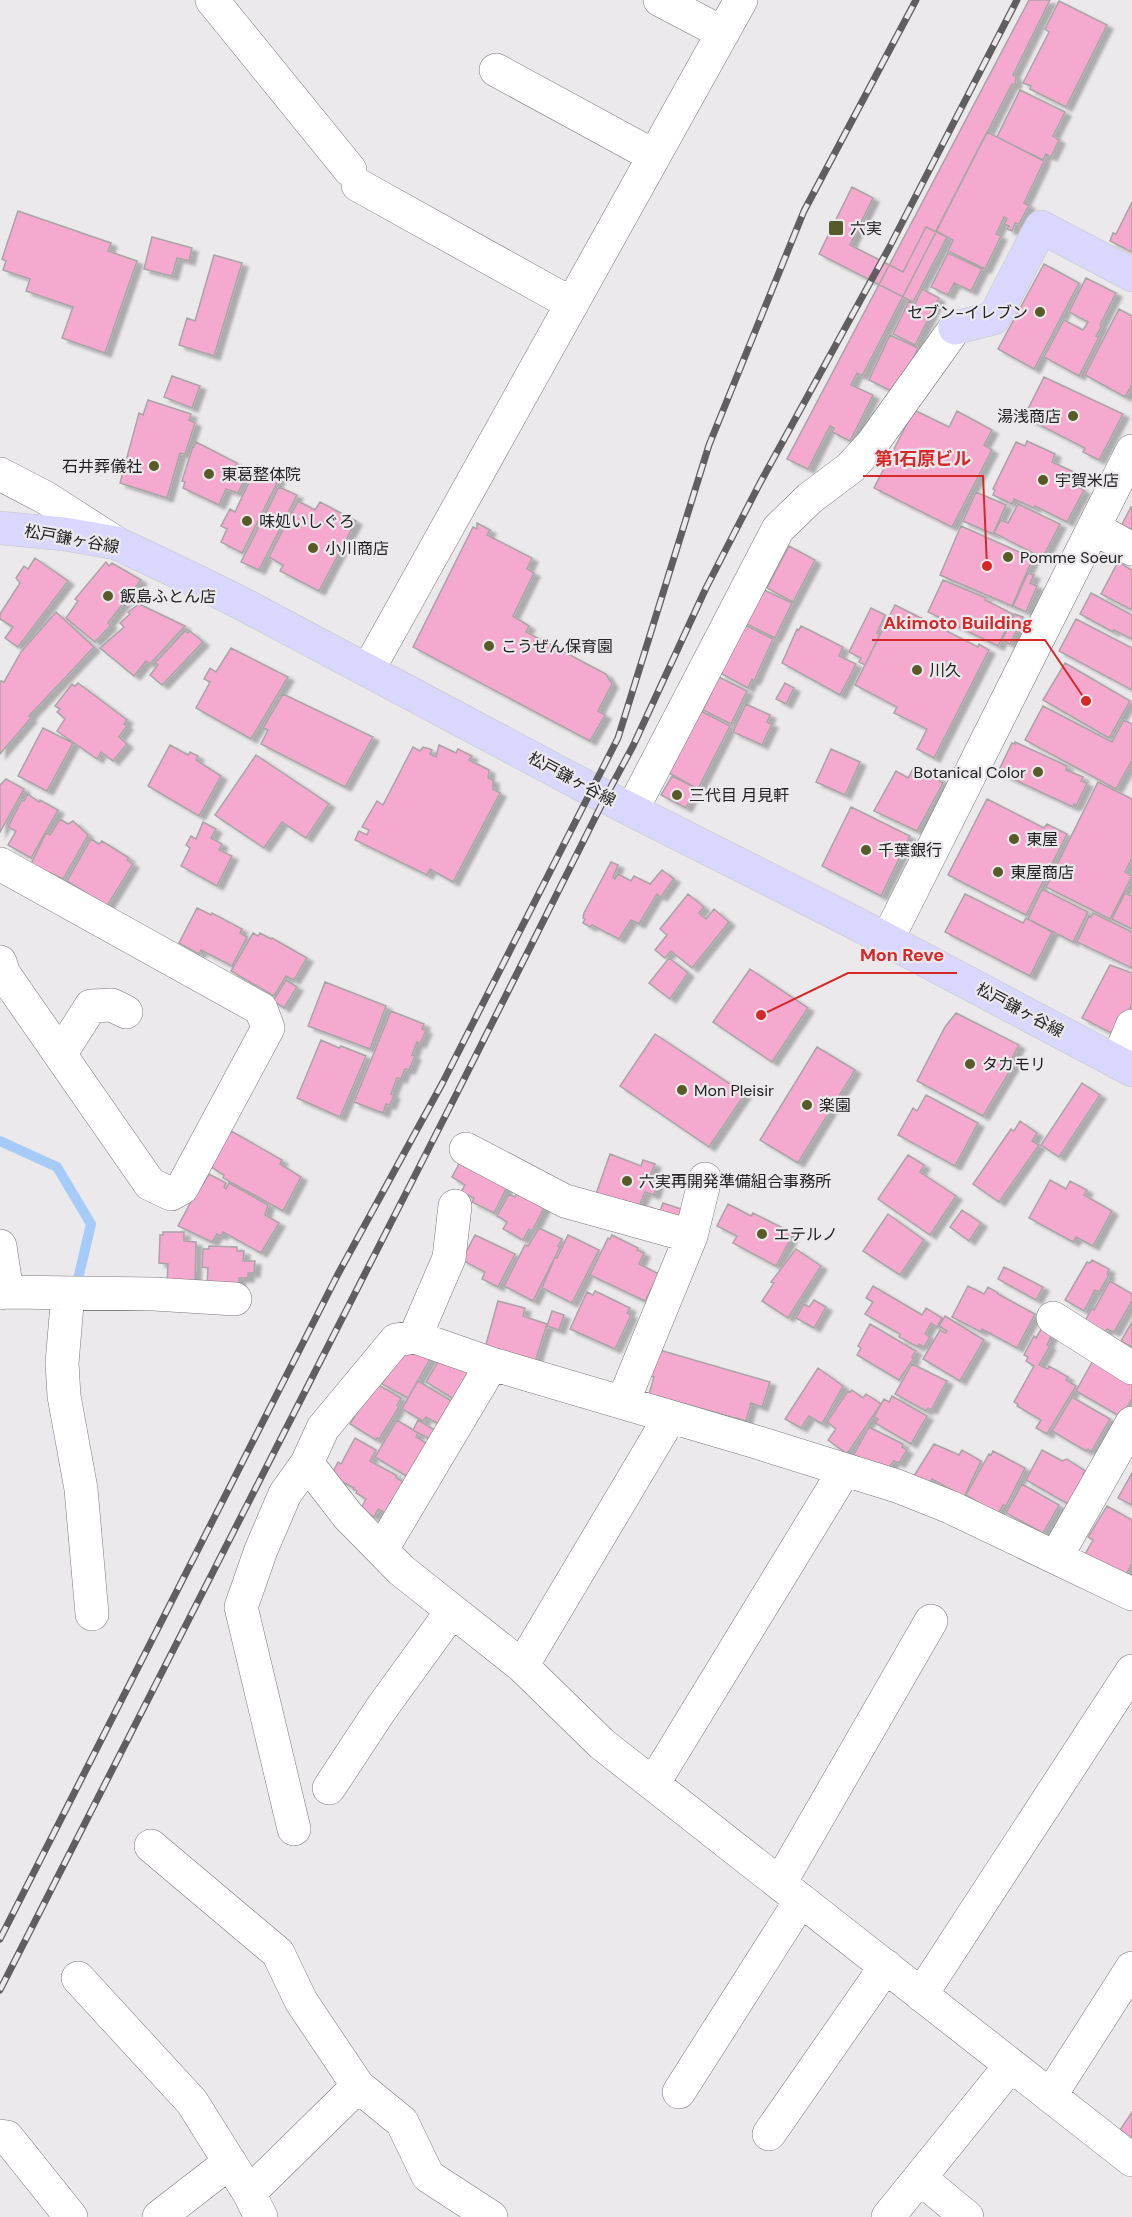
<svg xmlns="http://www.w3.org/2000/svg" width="1132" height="2217" viewBox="0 0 1132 2217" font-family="'DM Sans','Noto Sans JP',sans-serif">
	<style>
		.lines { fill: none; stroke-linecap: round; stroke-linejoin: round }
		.stream { stroke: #a7cbf8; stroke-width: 10 }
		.building { fill: #f5a9cf; stroke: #a9a4a6; stroke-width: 1.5; filter: url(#shadow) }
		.minor-casing { stroke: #7b797c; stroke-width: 34 }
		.major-casing { stroke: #c6c5c6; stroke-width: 34 }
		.minor { stroke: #fff; stroke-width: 33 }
		.major { stroke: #d9d7fd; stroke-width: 33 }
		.rail-casing { stroke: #5f5e60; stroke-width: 7 }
		.rail { stroke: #ebe9ec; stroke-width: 4.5; stroke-dasharray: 14; stroke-linecap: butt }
		.poi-dot { fill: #565b28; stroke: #ebe9ec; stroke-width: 2 }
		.labels { text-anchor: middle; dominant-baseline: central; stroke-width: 4.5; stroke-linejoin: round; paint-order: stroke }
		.poi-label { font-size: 16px; fill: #222123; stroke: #ebe9ec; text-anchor: start }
		.street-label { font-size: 16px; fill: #222123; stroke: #ebe9ec }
		.leader { fill: none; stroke: #d62828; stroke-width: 2 }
		.callout-dot { fill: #d62828; stroke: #ebe9ec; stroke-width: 2 }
		.callout-label { font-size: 18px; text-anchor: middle; font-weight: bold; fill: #d62828; stroke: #ebe9ec; stroke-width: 4.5; stroke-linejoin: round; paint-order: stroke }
	</style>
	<defs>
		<filter id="shadow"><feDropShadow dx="6" dy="4" stdDeviation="1.5" flood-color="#0004"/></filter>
	</defs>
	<rect width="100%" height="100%" fill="#ebe9ec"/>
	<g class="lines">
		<path class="stream" d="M0 1141 57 1167 91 1224 78 1279"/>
	</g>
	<path class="building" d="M1029 0H1050L1013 75 1016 77 1015 85 1012 84 862 376 857 373 851 385 873 395 850 441 832 432 834 428 830 426 808 469 787 459Z
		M1059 1 1107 25 1066 107 1030 89 1031 86 1023 83 1049 32 1045 29Z
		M1020 90 1065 112 1053 136 1059 140 1051 157 1046 154 1043 160 997 137Z
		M987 132 1044 161 1024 203 1029 205 1019 224 1015 223 1012 231 1007 229 1009 226 1004 224 1007 219 1004 217 996 234 1001 236 985 269 948 251 953 240 936 231Z
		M852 187 873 198 850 245 903 272 926 227 947 237 913 302 819 254Z
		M1132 202V252L1110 241 1113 233 1116 234Z
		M18 211 111 243 108 251 137 261 105 353 62 338 73 307 26 291 30 279 3 270 6 261 2 259Z
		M152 237 192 248 189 261 177 258 172 276 144 269Z
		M948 253 982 269 971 291 954 283 948 295 931 287Z
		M214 255 242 263 214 356 179 345 187 318 195 321Z
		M1044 264 1079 283 1034 369 998 349Z
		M1086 278 1116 293 1100 325 1102 326 1096 336 1099 337 1079 376 1044 357 1064 320 1083 330 1088 322 1069 312Z
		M922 289 939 298 915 345 893 334 909 301 915 304Z
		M1119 309 1132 316V385L1125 397 1085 375Z
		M890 335 918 348 897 394 869 380Z
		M172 376 200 386 192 408 164 397Z
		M1044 377 1123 414 1099 460 1083 452 1085 448 1024 417Z
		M148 400 191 414 189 420 195 423 185 454 180 453 167 498 120 483 139 413 143 415Z
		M914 410 949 427 957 411 992 430 984 445 992 450 952 527 874 488Z
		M1027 441 1055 454 1052 462 1083 476 1078 487 1084 490 1067 522 1035 506 1034 508 1014 499 1012 504 993 495 995 490 993 489 1016 442 1025 446Z
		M196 442 237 463 235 468 247 474 238 493 226 489 219 505 183 488 185 482 182 481 193 446 194 447Z
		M257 465 280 477 242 553 221 542 227 529 221 526 230 509 235 512Z
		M279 487 297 495 259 570 241 562Z
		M976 492 1006 505 993 534 963 521Z
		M298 501 315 510 320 502 356 521 319 591 280 571 283 565 269 557Z
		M1018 504 1060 524 1044 555 1043 554 1041 557 994 533 1001 520 1008 523Z
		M1131 507H1132V543L1116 536Z
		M477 523 490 530 487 535 532 558 527 569 534 573 513 616 529 626 526 632 606 674 612 684 598 711 605 715 590 741 413 647 473 527 477 529Z
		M961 526 1033 558 1012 606 940 575Z
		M789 546 815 560 793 602 767 588Z
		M35 558 68 581 18 647 5 638 13 627 0 619V614L20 583 16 578 24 566 28 569Z
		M106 562 109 566 112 563 141 580 108 623 111 625 95 642 66 618 78 601 75 599Z
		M1118 562 1132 570V610L1101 594Z
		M1028 573 1034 575 1030 583 1037 586 1026 612 1013 606Z
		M943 580 986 598 985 600 1013 614 998 646 928 612Z
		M762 589 792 603 775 638 745 623Z
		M1091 593 1132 615V639L1114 630 1113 632 1080 614Z
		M139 604 185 626 150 664 146 661 134 676 100 648 124 627 120 623 130 614 128 612Z
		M895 605 978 647 979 644 989 650 934 758 917 749 927 729 894 713 897 707 855 685Z
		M871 608 885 615 877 633 880 634 865 665 859 662 861 658 849 652Z
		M56 612 94 647 29 716 31 718 0 754V683L1 681 4 682 21 652Z
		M1015 614 1023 617 1010 644 1002 640Z
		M1076 619 1132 648V690L1059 651Z
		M745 625 773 639 754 681 752 679 748 688 720 673Z
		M801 626 843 647 839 656 856 664 840 695 782 663 797 629 799 630Z
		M185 631 188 633 190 631 203 642 162 685 150 675 158 665 155 663Z
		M231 648 288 677 251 739 196 708 210 682 204 679 210 668 216 672Z
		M1065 663 1130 701 1109 738 1043 700Z
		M719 677 747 691 731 724 703 710Z
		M78 683 127 720 124 724 127 726 119 737 127 744 113 761 101 752 97 759 57 731 65 719 57 712 60 709 55 706 72 684 75 686Z
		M785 683 794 688 786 704 776 699Z
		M283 694 373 737 345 787 261 744 268 730 263 728Z
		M746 704 770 715 767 722 772 724 762 745 733 732Z
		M1043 706 1112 742 1124 720 1132 724V760L1116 789 1025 740Z
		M701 711 730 726 698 789 669 773Z
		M43 728 73 743 47 791 18 776Z
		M1015 742 1067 766 1066 770 1083 777 1081 781 1087 783 1076 806 1074 804 1073 807 998 772 1012 743 1015 744Z
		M170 745 188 755 190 752 198 756 196 760 221 776 199 816 148 786Z
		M439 745 456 753 458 749 472 756 469 760 489 770 488 778 493 780V789L500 793 453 882 430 869 427 875 355 840 359 831 367 835 369 830 362 827 377 801 383 805 413 747 420 751 423 747 430 749 432 750 430 754 436 757Z
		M831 749 860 762 845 795 816 782Z
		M256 755 329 804 306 838 282 822 264 848 215 815Z
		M914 767 941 779 939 781 943 783 917 831 874 811 896 771 908 778Z
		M672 776 696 788 686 808 661 795Z
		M6 779 24 789 0 832V785Z
		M1098 782 1132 799V858L1125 872 1132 876 1110 919 1046 887Z
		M28 794 39 802 40 800 58 810 31 858 8 845 16 831 8 827 22 800 24 801Z
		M987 799 1044 828 1047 824 1067 834 1026 915 948 875Z
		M851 807 910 836 881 896 822 866Z
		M60 819 68 824 73 821 88 835 63 879 31 864 46 833 50 835Z
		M203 822 216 829 211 838 222 844 219 850 232 856 217 886 181 866 190 848 186 845 191 836 196 839Z
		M91 839 99 844 102 841 129 858 127 860 133 864 107 906 67 881Z
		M611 862 618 865 613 877 615 879 618 874 631 881 634 876 650 884 662 870 674 879 661 897 657 894 639 924 631 920 619 939 592 925 590 927 583 923 585 919 583 918 584 913Z
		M1042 889 1088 912 1073 942 1028 919Z
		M1125 893 1132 896V929L1112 919Z
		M688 894 704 907 699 913 706 919 714 909 729 922 692 968 671 951 665 958 655 950 667 935 660 929Z
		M965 894 1023 923 1026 918 1052 932 1030 976 945 932Z
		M197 908 211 915 212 913 242 929 240 933 247 937 232 966 201 950 199 954 179 943Z
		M1093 913 1132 932V968L1077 942 1089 916 1091 917Z
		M253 933 258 936 260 933 271 939 272 938 307 958 294 980 286 976 274 996 231 971Z
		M669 958 688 973 670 999 649 983Z
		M1110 965 1132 973V1003L1119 1037 1082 1018Z
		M750 969 808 1008 772 1062 713 1022Z
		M286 980 297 987 284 1008 273 1001Z
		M325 982 386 1006 370 1049 308 1026Z
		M391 1011 424 1024 422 1029 426 1030 420 1044 417 1042 412 1055 415 1056 409 1070 405 1069 401 1079 397 1078 391 1094 394 1095 390 1105 386 1104 383 1113 354 1102Z
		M956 1013 1019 1045 1010 1062 1014 1064 983 1116 917 1081 945 1027Z
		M655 1034 745 1094 709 1147 620 1086Z
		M321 1040 339 1048 341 1046 366 1056 340 1117 297 1098Z
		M817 1047 855 1070 798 1163 760 1140Z
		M1082 1083 1100 1095 1059 1157 1041 1145Z
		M926 1095 978 1123 955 1166 898 1135 913 1108 917 1111Z
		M1020 1121 1037 1133 1032 1141 1039 1145 999 1202 973 1184 1011 1129 1014 1131Z
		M231 1131 282 1160 280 1164 301 1177 283 1211 223 1178 224 1175 211 1167Z
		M465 1153 511 1179 494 1213 472 1202 474 1198 461 1192 465 1185 452 1177Z
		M610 1154 641 1166 643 1160 655 1164 649 1179 658 1182 654 1195 645 1192 638 1209 596 1194Z
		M908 1155 924 1165 920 1172 956 1196 930 1235 878 1199Z
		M209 1174 226 1183 224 1187 226 1189 229 1183 268 1205 265 1215 279 1223 261 1253 223 1232 221 1236 217 1234 212 1242 178 1226 200 1185 202 1186Z
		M1050 1180 1066 1189 1070 1181 1087 1190 1084 1195 1112 1211 1093 1246 1076 1237 1073 1242 1029 1218Z
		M521 1185 548 1200 532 1231 529 1229 523 1240 503 1229 507 1222 497 1216 509 1194 515 1197Z
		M663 1203 687 1211 681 1227 647 1216 650 1207 660 1211Z
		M728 1204 751 1216 753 1213 791 1232 789 1236 791 1238 776 1266 733 1243 737 1236 717 1226Z
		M962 1210 981 1223 969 1241 950 1227Z
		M888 1214 924 1240 900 1275 863 1251Z
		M539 1228 562 1239 558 1246 560 1247 533 1301 504 1286 525 1245 528 1246Z
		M163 1232H184V1241L196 1242 195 1285 167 1284 168 1264 159 1263 160 1235H163Z
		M475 1235 515 1254 498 1287 482 1279 485 1272 462 1260Z
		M568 1235 599 1250 572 1303 542 1288 555 1257 557 1258Z
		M612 1235 638 1248 637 1250 644 1253 639 1264 659 1274 645 1301 590 1275 608 1238 610 1239Z
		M209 1246 237 1247V1251H244L243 1261H255L254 1273H248V1278H239V1286H207L208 1268 202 1267 203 1249H209Z
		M796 1249 821 1266 788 1318 762 1301 774 1283 771 1282Z
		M1092 1260 1109 1269 1107 1274 1109 1275 1099 1292 1095 1290 1084 1311 1065 1300 1087 1262 1090 1263Z
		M1004 1267 1043 1287 1036 1300 998 1279Z
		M1110 1281 1132 1294V1301L1114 1332 1107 1329 1105 1332 1085 1321 1092 1308 1094 1310Z
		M873 1286 922 1315 926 1308 942 1318 937 1327 931 1323 925 1334 930 1337 924 1347 919 1344 918 1347 899 1337 900 1334 865 1314 873 1302 866 1298Z
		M968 1286 984 1294 988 1287 998 1293V1294L1035 1314 1017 1348 982 1329 981 1332 952 1317Z
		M595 1291 630 1308 627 1313 631 1315 615 1349 570 1329 587 1292 593 1295Z
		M814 1300 826 1307 814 1328 796 1318 804 1304 809 1307Z
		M498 1301 525 1308 523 1316 547 1324 534 1365 485 1348Z
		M552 1311 564 1315 559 1330 547 1326Z
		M945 1316 984 1340 960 1381 923 1359 940 1330 945 1333 947 1331 939 1326Z
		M1132 1322V1347L1121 1341Z
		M870 1324 916 1351 912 1357 914 1358 899 1380 857 1355 861 1348 858 1346Z
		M1043 1326 1053 1332 1047 1345 1050 1346 1039 1365 1048 1369 1049 1366 1068 1377 1066 1380 1076 1386 1047 1434 1036 1428 1041 1420 1017 1406 1018 1404 1014 1402 1034 1366 1026 1361 1028 1357 1024 1355 1034 1336 1036 1338Z
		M656 1349 770 1382 762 1407 751 1403 746 1421 649 1394 654 1377 649 1376Z
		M401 1351 431 1357 408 1398 382 1384Z
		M1095 1357 1132 1384V1399L1121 1417 1076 1391Z
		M440 1358 474 1374 457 1401 426 1382Z
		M912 1364 947 1381 931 1410 928 1408 926 1411 895 1394Z
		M818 1368 843 1386 822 1424 809 1416 801 1428 785 1419Z
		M418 1381 455 1403 442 1426 426 1417 423 1421 402 1409Z
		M377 1384 401 1398 397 1405 399 1407 379 1439 377 1438 376 1440 350 1424 372 1388Z
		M852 1390 863 1398 866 1394 881 1404 847 1454 828 1440 836 1429 827 1422 848 1391 850 1392Z
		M892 1396 927 1416 911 1444 875 1423 878 1419 874 1417 884 1399 889 1402Z
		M1072 1397 1110 1419 1091 1452 1088 1449 1086 1451 1052 1431Z
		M397 1420 418 1433 416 1437 426 1443 408 1477 375 1457Z
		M418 1420 438 1432 433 1441 413 1430Z
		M869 1427 903 1444 902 1447 907 1450 899 1463 894 1461 886 1471 852 1458Z
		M355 1438 376 1450 370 1461 396 1475V1477L404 1483 387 1514 378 1509 374 1517 360 1510 366 1499 356 1493 357 1491 353 1489 354 1488 331 1476 338 1462 341 1464Z
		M934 1444 959 1455 962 1450 981 1461 964 1497 932 1479 927 1487 912 1479Z
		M1042 1450 1062 1461 1067 1459 1085 1471 1083 1474 1085 1475 1068 1504 1026 1480Z
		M993 1451 1025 1468 1006 1506 1003 1505 998 1514 966 1495 989 1454 991 1455Z
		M1132 1473V1505L1118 1498Z
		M1022 1484 1059 1505 1043 1533 1006 1513Z
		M1107 1506 1132 1520V1563L1125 1577 1084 1556 1093 1540 1088 1537Z
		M1132 2112V2139L1120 2130Z"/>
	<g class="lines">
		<g class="minor-casing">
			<path id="minor" d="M212 0 350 170
				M660 0 723 33
				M496 70 654 156
				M358 185 572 304
				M0 474 46 498 116 543
				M1094 528 1132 549
				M368 670 741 0
				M632 810 778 529 810 498 850 468 872 444 955 328
				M0 864 261 1009 268 1028 182 1188 171 1194 150 1184 4 974 0 962
				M887 940 1132 451
				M61 1053 91 1006 112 1005 126 1012
				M1117 1062 1132 1026
				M466 1149 565 1201 691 1236
				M455 1206 449 1258 415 1337 492 1364 756 1442 897 1486 950 1507 1132 1594
				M0 1246 7 1292 0 1293
				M7 1292 154 1294 235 1299
				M68 1293 62 1363 64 1396 81 1489 92 1614
				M1053 1318 1132 1368
				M623 1402 691 1236 705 1179
				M307 1463 323 1428 396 1340 415 1337
				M382 1549 492 1364
				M1056 1557 1132 1423
				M522 1666 670 1417
				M653 1784 844 1471
				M329 1788 381 1709 452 1611
				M294 1829 241 1607 261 1550 285 1494 307 1463 348 1516 401 1570 522 1666 602 1744 1132 2160
				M151 1846 278 1953 301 2001 358 2086 402 2122 428 2176 491 2217
				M780 1883 931 1621
				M78 1978 192 2102 249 2193 261 2217
				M921 1995 1132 1671
				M679 2092 801 1900
				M1050 2096 1132 1968
				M769 2134 886 1966
				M0 2136 7 2137 71 2217
				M920 2178 967 2217
				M249 2193 358 2086
				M159 2217 230 2162
				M888 2217 1011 2065"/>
		</g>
		<g class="major-casing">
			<path id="major" d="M955 328 994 318 1041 227 1132 275
				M0 528 64 534 116 543 167 567 235 600 592 790 855 923 1132 1070"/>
		</g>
		<use href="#minor" class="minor"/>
		<use href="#major" class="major"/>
		<g class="rail-casing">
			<path id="rail" d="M0 1939 338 1274 443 1082 618 738 709 445 804 211 916 0
				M0 1990 458 1091 606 796 633 746 706 588 760 483 889 248 1017 0"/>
		</g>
		<use href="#rail" class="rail"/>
	</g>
	<g class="poi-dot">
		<rect x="828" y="220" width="16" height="16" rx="3"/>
		<circle cx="1040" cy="312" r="6"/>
		<circle cx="1073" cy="416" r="6"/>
		<circle cx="154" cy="466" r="6"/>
		<circle cx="209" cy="474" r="6"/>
		<circle cx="1043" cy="480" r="6"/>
		<circle cx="247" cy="521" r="6"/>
		<circle cx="313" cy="548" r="6"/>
		<circle cx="1008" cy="557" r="6"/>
		<circle cx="108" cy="596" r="6"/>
		<circle cx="489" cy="646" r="6"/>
		<circle cx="917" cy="670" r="6"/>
		<circle cx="1038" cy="772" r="6"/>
		<circle cx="677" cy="795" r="6"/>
		<circle cx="1014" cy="839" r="6"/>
		<circle cx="866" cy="850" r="6"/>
		<circle cx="998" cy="872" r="6"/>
		<circle cx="970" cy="1064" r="6"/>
		<circle cx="682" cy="1090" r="6"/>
		<circle cx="807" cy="1105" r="6"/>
		<circle cx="627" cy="1181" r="6"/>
		<circle cx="762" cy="1234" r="6"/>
	</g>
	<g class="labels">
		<g class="poi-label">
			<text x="850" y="228">六実</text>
			<text x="1028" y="312" text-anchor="end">セブン-イレブン</text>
			<text x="1061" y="416" text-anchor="end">湯浅商店</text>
			<text x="142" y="466" text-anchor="end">石井葬儀社</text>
			<text x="221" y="474">東葛整体院</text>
			<text x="1055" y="480">宇賀米店</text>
			<text x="259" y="521">味処いしぐろ</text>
			<text x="325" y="548">小川商店</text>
			<text x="1020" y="557">Pomme Soeur</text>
			<text x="120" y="596">飯島ふとん店</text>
			<text x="501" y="646">こうぜん保育園</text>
			<text x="929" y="670">川久</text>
			<text x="1026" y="772" text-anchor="end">Botanical Color</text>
			<text x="689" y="795">三代目 月見軒</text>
			<text x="1026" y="839">東屋</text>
			<text x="878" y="850">千葉銀行</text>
			<text x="1010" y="872">東屋商店</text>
			<text x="982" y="1064">タカモリ</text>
			<text x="694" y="1090">Mon Pleisir</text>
			<text x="819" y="1105">楽園</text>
			<text x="639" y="1181">六実再開発準備組合事務所</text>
			<text x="774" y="1234">エテルノ</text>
		</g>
		<g class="street-label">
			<text transform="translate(72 539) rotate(10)">松戸鎌ヶ谷線</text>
			<text transform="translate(572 779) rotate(28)">松戸鎌ヶ谷線</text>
			<text transform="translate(1020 1010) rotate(28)">松戸鎌ヶ谷線</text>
		</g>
	</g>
	<path class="leader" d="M987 566L983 476H863M1086 701L1045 640H872M761 1015L848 973H957"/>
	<g class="callout-dot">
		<circle cx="987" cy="566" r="6"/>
		<circle cx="1086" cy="701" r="6"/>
		<circle cx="761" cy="1015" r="6"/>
	</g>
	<g class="callout-label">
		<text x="923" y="465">第1石原ビル</text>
		<text x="958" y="629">Akimoto Building</text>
		<text x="902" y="961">Mon Reve</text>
	</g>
</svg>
